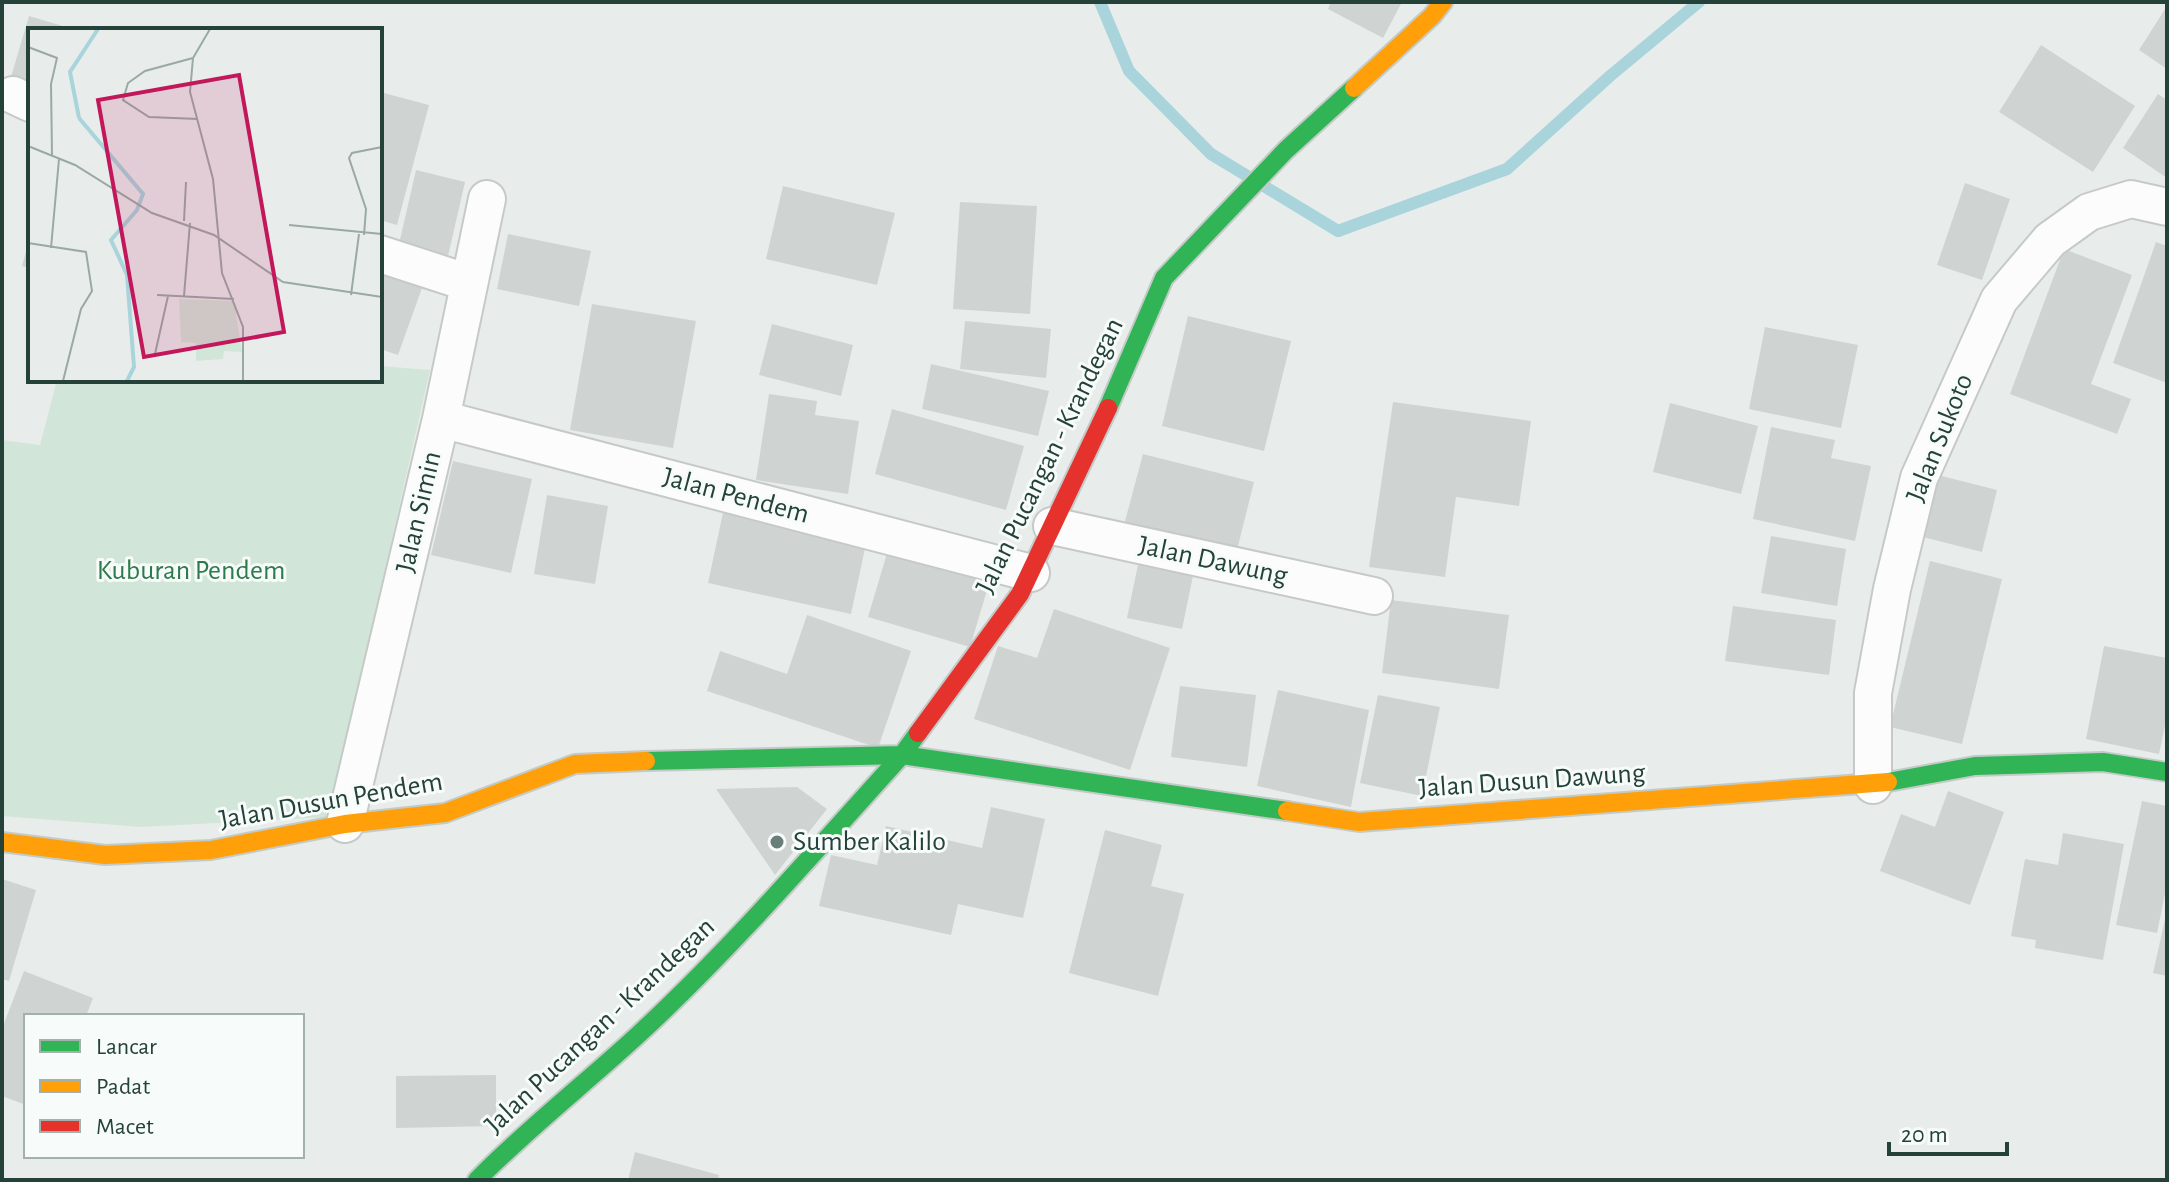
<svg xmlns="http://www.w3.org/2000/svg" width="2169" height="1182" viewBox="0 0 2169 1182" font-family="'Alegreya Sans',sans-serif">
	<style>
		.green { fill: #d1e6d8 }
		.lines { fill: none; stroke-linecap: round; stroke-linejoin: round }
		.stream { stroke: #a9d4db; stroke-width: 12 }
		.building { fill: #cfd4d2 }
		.street-casing { stroke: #c5cac8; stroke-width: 40 }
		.fast-casing { stroke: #c3cbc8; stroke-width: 22 }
		.slow-casing { stroke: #c3cbc8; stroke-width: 22 }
		.jam-casing { stroke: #c3cbc8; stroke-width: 22 }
		.street { stroke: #fcfcfc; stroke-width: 36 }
		.fast { stroke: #30b455; stroke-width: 18 }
		.slow { stroke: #ff9f0a; stroke-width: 18 }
		.jam { stroke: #e5322d; stroke-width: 18 }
		.poi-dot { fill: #697e78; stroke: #f7fbf9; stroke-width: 3 }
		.labels { text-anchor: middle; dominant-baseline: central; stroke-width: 6; stroke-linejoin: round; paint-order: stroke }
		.street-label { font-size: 28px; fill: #24423a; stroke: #f7fbf9 }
		.park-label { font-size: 28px; fill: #2d7a4b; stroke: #f7fbf9 }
		.poi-label { font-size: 28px; fill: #24423a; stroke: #f7fbf9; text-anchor: start }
		.inset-river { fill: none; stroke: #a9d4db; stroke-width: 4 }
		.inset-road { fill: none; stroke: #9aa9a4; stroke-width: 2 }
		.view { fill: #c2185b; fill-opacity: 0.15; stroke: #c2185b; stroke-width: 4 }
		.inset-edge { fill: none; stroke: #24423a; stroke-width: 4 }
	</style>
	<rect width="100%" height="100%" fill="#e8edeb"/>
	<path class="green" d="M380 366 430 370 329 817 141 827 2 816V440L40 445 57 380H380Z"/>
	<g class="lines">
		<path class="stream" d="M1100 2 1129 71 1211 154 1338 231 1507 169 1610 76 1699 2"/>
	</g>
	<path class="building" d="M1331 2H1402L1383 38 1328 9Z
		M2167 6V69L2139 50Z
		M29 16 73 29 30 30V93L8 87Z
		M2041 45 2135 106 2093 172 1999 112Z
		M380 92 429 105 397 225 380 220Z
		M2158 94 2167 100V178L2123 148Z
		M416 170 465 182 446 265 397 253Z
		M1965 183 2010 199 1982 280 1937 265Z
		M783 186 895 213 877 285 766 259Z
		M960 202 1037 206 1030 314 953 309Z
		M508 234 591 251 579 306 497 289Z
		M29 240 30 241V268L22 266Z
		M2156 242 2167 246V383L2113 363Z
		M2064 249 2132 275 2091 384 2131 399 2117 434 2010 394Z
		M380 272 422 288 398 355 380 349Z
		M592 304 696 321 673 448 570 430Z
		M1188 316 1291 341 1264 451 1162 426Z
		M965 321 1051 329 1046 378 960 369Z
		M772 324 853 345 841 396 759 375Z
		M1765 327 1858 345 1841 428 1749 409Z
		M931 364 1049 391 1038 436 922 409Z
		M769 394 817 401 815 415 859 421 848 494 756 480Z
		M1393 402 1531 421 1519 506 1456 497 1445 577 1369 567Z
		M1670 403 1758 426 1741 494 1653 472Z
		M892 409 1024 446 1006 510 875 474Z
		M1771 427 1835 440 1831 458 1871 466 1855 541 1753 519Z
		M1143 454 1254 482 1236 554 1124 525Z
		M453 461 532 479 511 573 431 555Z
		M1934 474 1997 490 1982 552 1919 536Z
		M547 495 608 506 595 584 534 574Z
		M724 508 867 539 851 614 708 583Z
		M1771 536 1846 549 1837 606 1761 593Z
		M888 550 990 580 970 647 868 617Z
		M1139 560 1194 571 1182 629 1127 618Z
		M1930 561 2002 579 1962 744 1890 727Z
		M1391 600 1509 615 1499 689 1382 673Z
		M1733 606 1836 620 1829 675 1725 661Z
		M1054 609 1170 648 1130 770 974 719 998 646 1037 658Z
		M807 615 911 651 878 748 707 691 720 651 787 674Z
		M2104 646 2167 658V716L2159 754 2086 739Z
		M1180 686 1256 695 1247 767 1171 757Z
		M1278 690 1369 710 1351 807 1257 786Z
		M1378 695 1440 707 1422 796 1360 783Z
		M797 787 827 809 775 875 716 789Z
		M1948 791 2004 812 1970 905 1880 871 1901 814 1935 827Z
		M2142 801 2167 806V884L2157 933 2116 925Z
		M991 807 1045 819 1023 918 958 904 951 935 819 906 831 855 877 865 886 826 982 848Z
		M1105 830 1162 845 1151 886 1184 894 1158 996 1069 973Z
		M2063 833 2124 844 2103 960 2035 948 2036 940 2011 936 2025 859 2058 865Z
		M2 879 36 890 9 981 2 979Z
		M2166 915H2167V976L2153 973Z
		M24 971 93 998 86 1016H26V1105L2 1096V1029Z
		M496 1075V1126L396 1128V1076Z
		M635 1152 719 1175 718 1180H628Z"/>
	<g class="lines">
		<g class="street-casing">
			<path id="street" d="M13 95 30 103
				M380 254 469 283
				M441 419 1031 573
				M1052 526 1374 596
				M1873 785V693L1892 589 1919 478 1999 300 2050 240 2089 212 2131 199 2167 207
				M345 824 441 419 487 199"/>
		</g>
		<g class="fast-casing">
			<path id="fast" d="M1108 408 1164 278 1286 150 1354 88
				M646 761 902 755 1287 811
				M1888 782 1975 766 2103 762 2167 772
				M477 1180C528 1128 586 1083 639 1034 733 947 816 850 902 755L918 733"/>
		</g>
		<g class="slow-casing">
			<path id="slow" d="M1354 88 1432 16 1443 2
				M1287 811 1359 822 1888 782
				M2 842 105 855 211 850 345 824 445 813 575 764 646 761"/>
		</g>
		<g class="jam-casing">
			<path id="jam" d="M918 733 1020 594 1108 408"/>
		</g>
		<use href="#street" class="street"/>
		<use href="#fast" class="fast"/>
		<use href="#slow" class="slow"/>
		<use href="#jam" class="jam"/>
	</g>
	<circle class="poi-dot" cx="777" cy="842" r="8"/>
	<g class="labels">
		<g class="street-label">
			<text transform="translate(1940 438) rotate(-68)">Jalan Sukoto</text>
			<text transform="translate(1050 456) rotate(-64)">Jalan Pucangan - Krandegan</text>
			<text transform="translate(736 496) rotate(15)">Jalan Pendem</text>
			<text transform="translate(419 512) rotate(-77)">Jalan Simin</text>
			<text transform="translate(1213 561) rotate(12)">Jalan Dawung</text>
			<text transform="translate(1532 781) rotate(-4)">Jalan Dusun Dawung</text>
			<text transform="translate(331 801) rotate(-10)">Jalan Dusun Pendem</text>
			<text transform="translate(600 1026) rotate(-43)">Jalan Pucangan - Krandegan</text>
		</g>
		<g class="park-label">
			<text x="191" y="571">Kuburan Pendem</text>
		</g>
		<g class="poi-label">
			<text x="793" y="842">Sumber Kalilo</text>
		</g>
	</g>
	<g transform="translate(28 28)">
		<rect width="354" height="354" fill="#e8edeb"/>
		<path d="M151 271 206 273 214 324 196 323 195 331 168 333V315L153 314Z" fill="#d1e6d8"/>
		<path class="inset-river" d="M51 90 115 166 109 182 83 212 99 247 106 339 99 353M51 90 42 44 70 1"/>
		<path class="inset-road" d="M182 1 165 30 162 64 185 151 194 245 215 299V353M0 19 29 30 23 56 24 127M165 30 117 43 100 55 95 72 121 89 170 91M0 118 47 137 124 185 186 207 255 254 354 269M156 193 158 154M261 197 354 206M336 207 338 181 321 130 324 125 354 119M0 215 58 224 64 263 53 281 35 353M23 220 31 131M129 267 206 271M323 267 331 206M156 268 162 195M127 326 140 268"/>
		<path class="view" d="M211 47 256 304 116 329 70 72Z"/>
		<rect width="354" height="354" class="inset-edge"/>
	</g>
	<rect width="2169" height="1182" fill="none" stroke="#24423a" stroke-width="8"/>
	<rect x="24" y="1014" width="280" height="144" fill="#f7fbf9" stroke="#a3b1ad" stroke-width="2"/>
	<rect x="40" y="1040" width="40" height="12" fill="#30b455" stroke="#a3b1ad" stroke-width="2"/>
	<text x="96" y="1054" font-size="24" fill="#24423a">Lancar</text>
	<rect x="40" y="1080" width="40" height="12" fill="#ff9f0a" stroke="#a3b1ad" stroke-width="2"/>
	<text x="96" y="1094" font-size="24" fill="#24423a">Padat</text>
	<rect x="40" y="1120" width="40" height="12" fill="#e5322d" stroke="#a3b1ad" stroke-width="2"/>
	<text x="96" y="1134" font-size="24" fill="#24423a">Macet</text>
	<path d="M1889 1142v12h118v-12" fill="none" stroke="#24423a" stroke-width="4"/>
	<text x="1901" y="1142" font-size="24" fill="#24423a" stroke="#f7fbf9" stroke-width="6" paint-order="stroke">20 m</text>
</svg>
